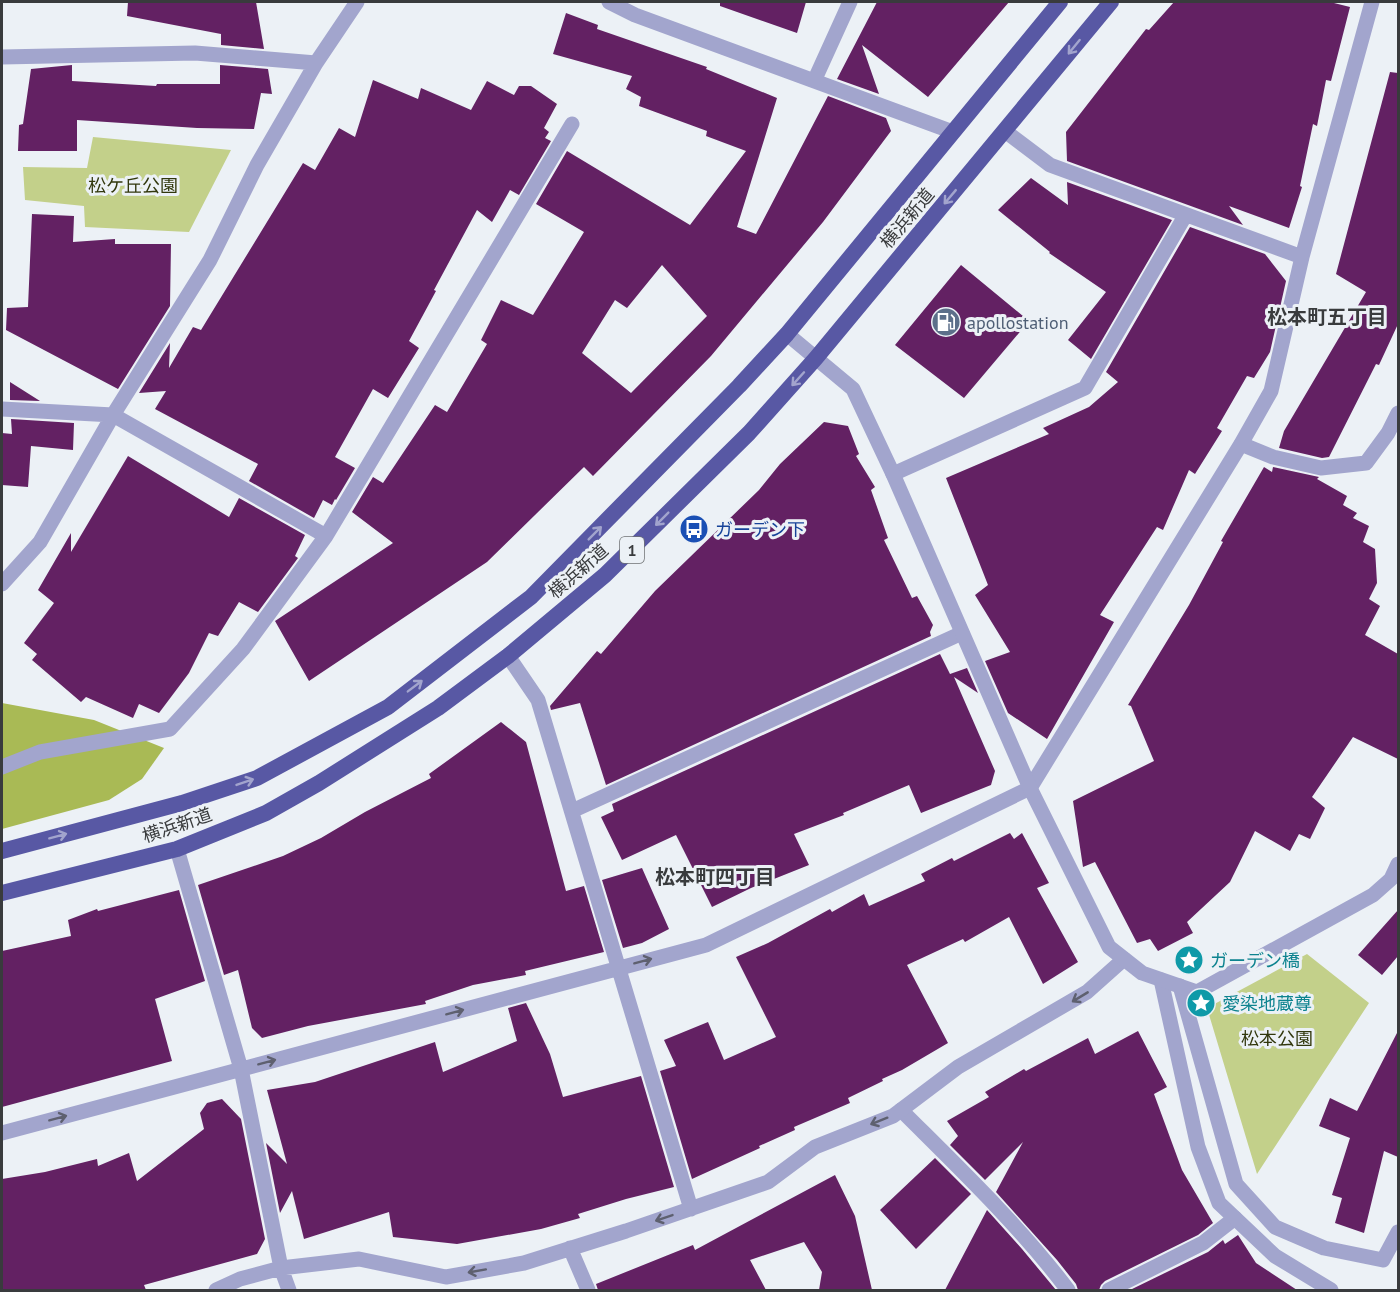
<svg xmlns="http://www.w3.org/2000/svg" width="1400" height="1292" viewBox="0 0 1400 1292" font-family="'PT Sans','Noto Sans JP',sans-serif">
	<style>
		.green { fill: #c3d08a }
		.forest { fill: #a9ba55 }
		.building { fill: #632163; fill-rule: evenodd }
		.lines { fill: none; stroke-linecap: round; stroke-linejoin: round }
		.service { stroke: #a2a5cd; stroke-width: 15 }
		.minor { stroke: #a2a5cd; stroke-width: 15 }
		.tertiary { stroke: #a2a5cd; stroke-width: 15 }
		.trunk { stroke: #5858a4; stroke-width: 16 }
		.oneway { stroke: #a2a4cd }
		.oneway2 { stroke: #5e606f }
		.labels { text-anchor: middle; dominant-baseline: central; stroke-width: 6; stroke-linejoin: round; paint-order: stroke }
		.shield { fill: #ecf1f6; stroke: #6f7274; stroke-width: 1.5 }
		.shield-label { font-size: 16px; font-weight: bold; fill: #393b3d }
		.park-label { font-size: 18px; fill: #31370c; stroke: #ecf1f6 }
		.street-label { font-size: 18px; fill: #393b3d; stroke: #ecf1f6 }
		.service-label { font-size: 18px; fill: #4e5e75; stroke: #ecf1f6; text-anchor: start }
		.transit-label { font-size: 18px; fill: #164399; stroke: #ecf1f6; text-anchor: start }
		.culture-label { font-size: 18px; fill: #0d838f; stroke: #ecf1f6; text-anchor: start }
		.neighbourhood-label { font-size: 20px; font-weight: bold; fill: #393b3d; stroke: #ecf1f6 }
	</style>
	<rect width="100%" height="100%" fill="#ecf1f6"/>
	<path class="green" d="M93 137 231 150 189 232 85 227 84 206 25 200 23 167 87 168Z
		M1307 954 1369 1003 1257 1174 1207 1008Z"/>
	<path class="forest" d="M2 703 94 720 164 748 142 779 109 800 2 829Z"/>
	<path class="building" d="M128 2H256L264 49 221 45V34L127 16Z
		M720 2H806L797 33 720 6Z
		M877 2H1009L928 97 862 45 879 94 837 79Z
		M1174 2H1330L1350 7 1331 81 1326 80 1317 126 1313 124 1300 186 1302 187 1289 228 1229 206 1243 225 1067 161 1066 132 1146 29 1149 30Z
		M566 13 598 25 597 29 707 67 706 69 777 98 737 227 756 234 828 96 886 118 891 131 823 222 711 356 593 476 584 467 487 562 309 681 275 621 393 543 352 512 373 477 383 483 435 405 447 412 487 344 481 340 501 300 533 315 584 232 536 204 567 151 690 225 746 151 706 136 707 131 639 106 641 97 626 89 632 76 553 54ZM662 265 707 316 631 393 582 353 615 300 627 308Z
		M72 65V81L156 86 157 84H220V65L268 69 272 94 261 93 254 129 197 128 77 120V151H18L19 125 23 124 31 69Z
		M1390 72 1398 73V324L1379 365 1376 364 1329 457 1322 458 1279 448 1284 431 1366 292 1336 274Z
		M373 80 418 99 421 88 471 110 487 81 514 95 519 86H531L557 104 544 128 549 132 545 138 551 141 519 195 510 190 492 222 477 210 434 290 436 291 409 341 419 348 388 398 373 389 335 457 355 468 336 500 335 499 332 505 323 500 314 518 249 481 258 464 155 409 166 391 139 393 170 343 169 368 193 327 201 330 303 163 315 170 339 128 355 137Z
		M1031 178 1068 205 1067 182 1172 220 1091 359 1068 340 1106 292 1049 253 1050 252 998 210Z
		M32 214 74 216 73 242 115 239V244H171L170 306 118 389 6 330 7 308 28 307Z
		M1190 227 1265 254 1286 281 1270 352 1254 378 1247 376 1217 428 1222 431 1195 474 1189 470 1163 530 1157 527 1100 615 1114 622 1047 739 1008 713 985 661 1010 652 975 595 988 585 946 478 1049 434 1043 428 1089 407 1118 382 1106 372Z
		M961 265 1029 321 964 398 895 345Z
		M10 382 40 401 10 400Z
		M11 419 74 423 73 450 31 446 28 487 2 485V433L12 434Z
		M824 422 848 426 859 454 856 456 875 487 871 490 888 538 884 540 912 598 917 596 933 625 930 632 931 636 606 785 580 703 551 710 550 706 597 651 601 654 655 591 759 490 780 464Z
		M128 456 229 517 239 498 305 535 295 556 298 558 258 612 239 602 218 636 209 633 189 673 159 713 139 704 133 718 86 697 81 702 32 660 37 654 24 643 54 603 38 590 71 533V552Z
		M1264 467 1272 472 1273 467 1319 477 1317 479 1347 496 1343 505 1357 513 1353 518 1369 526 1363 542 1375 549 1377 583 1369 599 1380 606 1365 635 1398 654V759L1353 737 1312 797 1325 808 1310 839 1299 834 1290 851 1255 831 1230 882 1187 922 1193 933 1158 951 1150 939 1137 943 1095 862 1083 867 1073 801 1154 761 1131 706 1128 705 1189 605 1223 542 1221 541Z
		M940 654 950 674 967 668 978 693 954 677 995 771 991 785 921 813 909 785 843 813 844 815 794 834 809 865 751 888 712 907 676 835 622 860 601 817 614 811 612 804Z
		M501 722 526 742 566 891 584 886 604 952 525 971 526 975 473 985 425 1001 426 1004 308 1026 262 1038 252 1028 238 970 224 975 198 885 283 856 321 838 365 812 431 778 429 774Z
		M1010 833 1014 839 1022 833 1049 883 1037 888 1078 962 1043 984 1009 917 965 942 963 939 907 965 948 1043 902 1070 882 1079 883 1081 848 1098 850 1103 794 1127 795 1130 759 1146 760 1148 692 1179 660 1071 676 1066 664 1040 708 1022 724 1060 776 1037 736 957 768 943 830 909 832 912 864 894 869 906 925 881 921 874 952 858 954 861Z
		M642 868 669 929 642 943 623 948 602 880Z
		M179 890 205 981 155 999 172 1061 2 1107V951L71 936 68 920 97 909 98 911Z
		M1398 910V956L1382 975 1358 955Z
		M526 1003 550 1054 563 1097 641 1076 674 1187 626 1199 578 1214 580 1218 541 1229 457 1244 393 1237 389 1212 304 1239 292 1191 280 1213 266 1143 287 1164 267 1090 315 1082 435 1042 443 1072 517 1041 508 1008Z
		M1138 1031 1167 1087 1154 1094 1182 1170 1213 1223 1198 1235 1105 1281 1101 1285 1099 1290H1078L1076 1284 1057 1260 996 1192 1023 1142 985 1180 950 1145 958 1136 947 1121 989 1097 985 1092 1024 1069 1026 1071 1088 1038 1095 1054Z
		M1398 1031V1157L1384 1151 1364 1233 1335 1223 1342 1198 1332 1195 1350 1138 1319 1126 1330 1098 1357 1111Z
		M222 1099 241 1119 265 1239 257 1254 144 1285 146 1290H2V1179L45 1172 97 1159 98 1166 129 1153 137 1181 204 1129 200 1113 207 1103Z
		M935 1158 971 1194 916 1249 880 1210Z
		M835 1175 855 1216 872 1290H819L822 1272 804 1242 750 1260 766 1290H598L596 1284 693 1245 695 1250Z
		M987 1210 1022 1249 1056 1290H945Z
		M1238 1235 1256 1263 1297 1290H1130L1208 1252 1223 1240 1225 1244Z"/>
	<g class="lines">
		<path class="service" d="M901 1110C959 1168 1019 1225 1068 1290
			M1109 1290 1203 1243 1235 1218"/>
		<path class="minor" d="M609 2 635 15 953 132
			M2 57 195 53 316 63
			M815 79 850 2
			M1005 131 1050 165 1302 257
			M2 409 113 415 326 536
			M1241 444 1273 457 1321 468 1366 463 1388 433 1398 413
			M893 474 1085 388 1185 216
			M2 584 40 542 113 415 210 260 257 165 316 63 357 2
			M508 656 538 700 691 1209
			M2 767 40 752 170 729 243 649 326 536 572 124
			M572 811 962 633
			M177 849 241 1069 281 1268 289 1290
			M1161 980 1198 1147 1219 1203 1275 1256 1331 1290
			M1180 986 1236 1184 1275 1227 1324 1248 1383 1260 1398 1232
			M2 1133 706 945 1030 788 1241 444 1271 391 1302 257 1372 2
			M570 1248 588 1290
			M216 1290 240 1279 281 1268 359 1259 446 1277 524 1263 626 1231 768 1182 815 1147 893 1116 958 1067 1087 992 1124 959"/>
		<path class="tertiary" d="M787 334 853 389 893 474 1030 788 1109 947 1142 973 1197 992 1373 895 1391 879 1398 864"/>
		<path class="trunk" d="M2 851 182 803 257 778 388 707 531 597 739 386 787 334 1060 2
			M2 893 177 849 266 813 319 783 438 708 508 656 605 575 749 433 816 358 1111 2"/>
	</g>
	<defs><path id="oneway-shaft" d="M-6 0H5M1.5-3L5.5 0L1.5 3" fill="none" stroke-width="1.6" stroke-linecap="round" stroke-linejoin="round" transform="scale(1.5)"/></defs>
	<g class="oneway">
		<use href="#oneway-shaft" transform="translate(1074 47) rotate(129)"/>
		<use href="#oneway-shaft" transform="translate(950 197) rotate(130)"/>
		<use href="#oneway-shaft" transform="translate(798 379) rotate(132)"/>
		<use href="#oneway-shaft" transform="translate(662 519) rotate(135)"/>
		<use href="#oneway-shaft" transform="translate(595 533) rotate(-45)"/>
		<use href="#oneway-shaft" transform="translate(415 686) rotate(-37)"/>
		<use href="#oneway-shaft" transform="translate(245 782) rotate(-19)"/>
		<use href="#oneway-shaft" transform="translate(58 836) rotate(-15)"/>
	</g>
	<g class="oneway2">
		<use href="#oneway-shaft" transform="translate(643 961) rotate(-15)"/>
		<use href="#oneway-shaft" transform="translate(1080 997) rotate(149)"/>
		<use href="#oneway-shaft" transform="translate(455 1012) rotate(-15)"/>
		<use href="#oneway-shaft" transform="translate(267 1062) rotate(-15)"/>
		<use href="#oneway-shaft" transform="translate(58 1118) rotate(-15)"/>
		<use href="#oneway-shaft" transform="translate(879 1121) rotate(158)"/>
		<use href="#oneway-shaft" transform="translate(664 1218) rotate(161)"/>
		<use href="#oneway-shaft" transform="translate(477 1271) rotate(170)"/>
	</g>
	<defs>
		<g id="fuel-disc" transform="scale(1.5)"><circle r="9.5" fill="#5c6f8a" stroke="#ecf1f6"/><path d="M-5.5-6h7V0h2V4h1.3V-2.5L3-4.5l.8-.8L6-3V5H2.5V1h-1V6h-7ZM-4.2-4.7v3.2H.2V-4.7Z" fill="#fff"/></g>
		<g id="bus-disc" transform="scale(1.5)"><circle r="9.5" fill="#1a4fb4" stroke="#ecf1f6"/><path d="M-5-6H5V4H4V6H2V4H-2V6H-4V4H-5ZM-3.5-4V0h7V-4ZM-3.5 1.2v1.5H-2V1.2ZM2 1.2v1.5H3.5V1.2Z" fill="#fff"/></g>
		<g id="sight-disc" transform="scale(1.5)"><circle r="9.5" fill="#0f9aa8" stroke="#ecf1f6"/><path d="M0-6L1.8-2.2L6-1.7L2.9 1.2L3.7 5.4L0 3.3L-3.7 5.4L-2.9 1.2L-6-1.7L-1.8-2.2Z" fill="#fff"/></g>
	</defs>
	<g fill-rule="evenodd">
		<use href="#fuel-disc" x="946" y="322"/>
		<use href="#bus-disc" x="694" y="529"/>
		<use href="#sight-disc" x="1189" y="960"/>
		<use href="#sight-disc" x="1201" y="1003"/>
	</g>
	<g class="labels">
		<rect class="shield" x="620" y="537" width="24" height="26" rx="4.5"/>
		<g class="shield-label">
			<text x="632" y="550">1</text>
		</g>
		<g class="park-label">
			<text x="133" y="185">松ケ丘公園</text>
			<text x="1277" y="1038">松本公園</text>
		</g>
		<g class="street-label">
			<text transform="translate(907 218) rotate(-50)">横浜新道</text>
			<text transform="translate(578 571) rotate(-41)">横浜新道</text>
			<text transform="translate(177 825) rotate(-19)">横浜新道</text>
		</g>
		<g class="service-label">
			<text x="967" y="322">apollostation</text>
		</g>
		<g class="transit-label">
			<text x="715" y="529">ガーデン下</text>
		</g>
		<g class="culture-label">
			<text x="1210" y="960">ガーデン橋</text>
			<text x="1222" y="1003">愛染地蔵尊</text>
		</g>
		<g class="neighbourhood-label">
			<text x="1327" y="317">松本町五丁目</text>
			<text x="715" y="877">松本町四丁目</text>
		</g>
	</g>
	<rect width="1400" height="1292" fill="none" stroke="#393b3d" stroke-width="6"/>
</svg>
